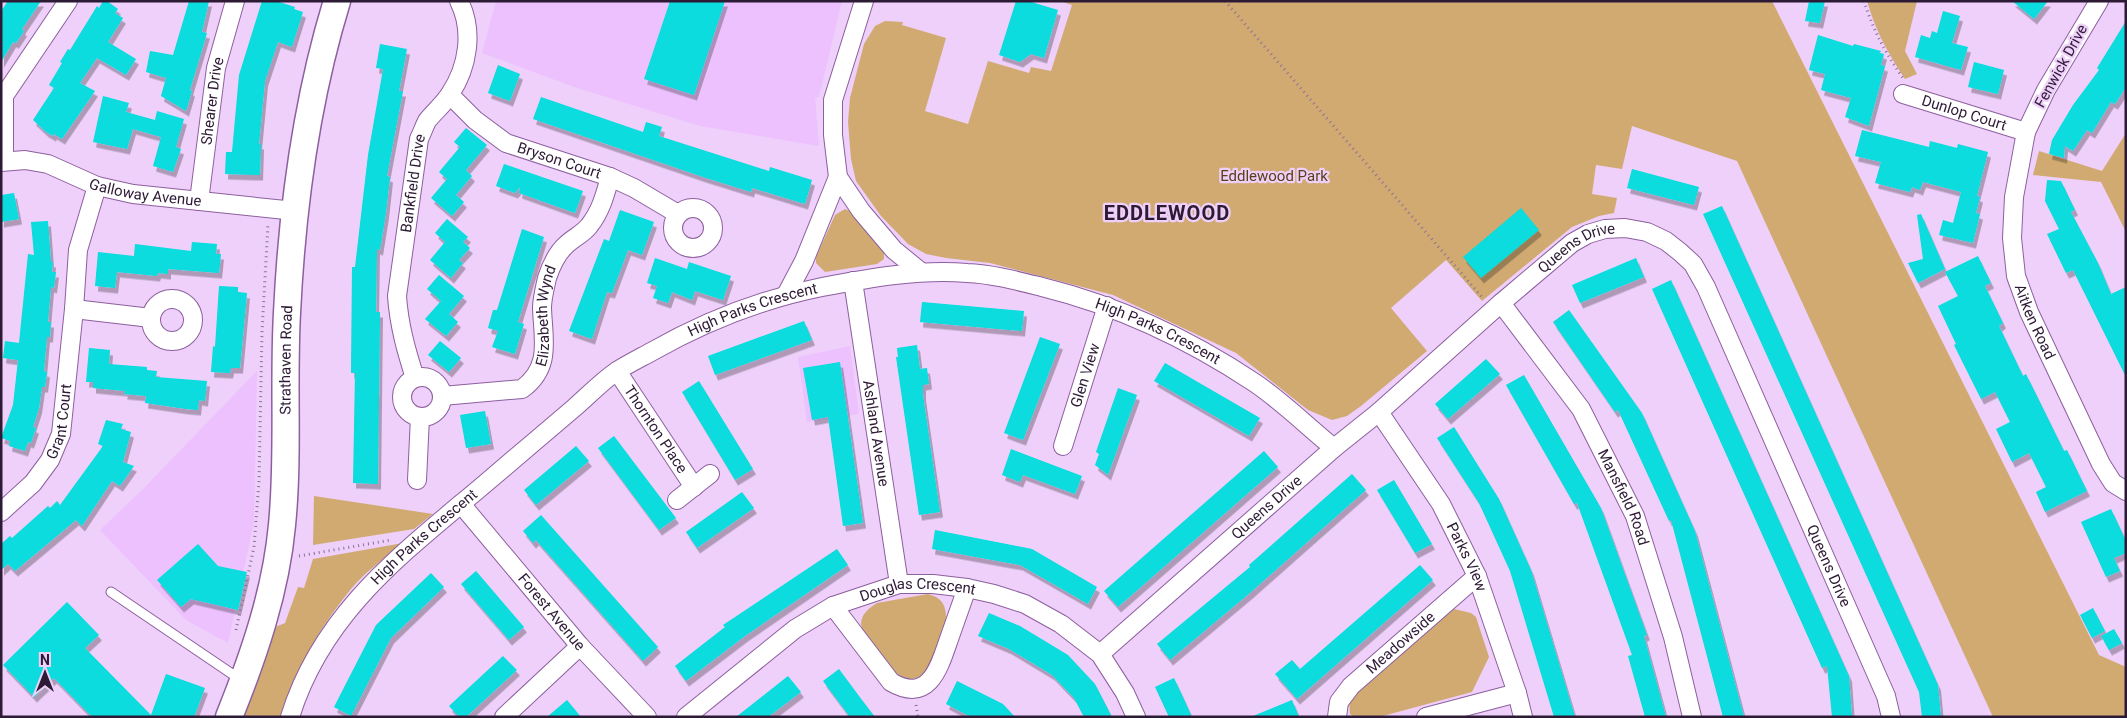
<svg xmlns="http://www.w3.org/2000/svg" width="2127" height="718" viewBox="0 0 2127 718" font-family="Roboto,sans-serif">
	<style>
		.built { fill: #edc1fe }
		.green { fill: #d1aa72 }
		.building { fill: #07dcdf; filter: url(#shadow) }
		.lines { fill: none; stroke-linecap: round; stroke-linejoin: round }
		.lane-casing { stroke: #8d5f9e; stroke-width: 11 }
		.street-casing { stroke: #8d5f9e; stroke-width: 20 }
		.primary-casing { stroke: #8d5f9e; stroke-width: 29 }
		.path { stroke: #8a7294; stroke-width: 3; stroke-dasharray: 1 4; stroke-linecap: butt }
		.lane { stroke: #fff; stroke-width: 9 }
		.street { stroke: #fff; stroke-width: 18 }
		.primary { stroke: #fff; stroke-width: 26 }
		.labels { text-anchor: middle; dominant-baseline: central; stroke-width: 4.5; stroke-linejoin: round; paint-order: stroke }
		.street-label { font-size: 15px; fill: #2d1a34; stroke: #eed0fa }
		.park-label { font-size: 15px; fill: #5a4016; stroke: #eed0fa }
		.district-label { font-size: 20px; font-weight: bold; letter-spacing: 1px; fill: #2d1a34; stroke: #eed0fa }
	</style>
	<defs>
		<filter id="shadow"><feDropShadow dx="3" dy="5.5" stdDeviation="0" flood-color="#0004"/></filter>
	</defs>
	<rect width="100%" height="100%" fill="#eed0fa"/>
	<path class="built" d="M496 1H842L819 97 815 98 819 146 700 126 577 88 482 53Z
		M850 346 859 414 807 422 798 357Z
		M257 371 254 522 228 643 186 620 100 530 142 490Z"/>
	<path class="green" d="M1060 1H1772L2099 655 2126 667V717H1993L1737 161 1632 126 1622 169 1596 165 1592 194 1617 198 1614 213 1599 216 1572 227 1482 301 1446 260 1391 308 1427 351 1361 406 1347 416 1332 420 1308 410 1236 353 1113 295 990 263 946 258 926 254 908 244 881 216 856 181 851 159 848 122 850 98 864 44 875 26 885 21 903 22 902 25 946 38 925 111 968 124 988 61 1029 73 1031 67 1051 71 1072 5Z
		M1867 1H1917L1905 51 1917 74 1905 79C1888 53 1876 32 1867 1Z
		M2126 133V232L2101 182 2033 175 2039 151 2102 171Z
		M845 209 850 211 884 250V259L877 264 825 272 816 263V257L835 215Z
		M314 496 433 514 414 529 313 545Z
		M403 543C386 557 365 572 351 589 321 626 294 670 282 717H244L257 684 275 627 285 623 298 587 304 588 313 559Z
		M928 594C964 602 936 651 928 672 922 676 915 680 907 679 895 678 862 636 861 624 861 614 869 608 877 603Z
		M1450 608 1471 613 1476 617 1489 657 1472 692 1379 717H1354L1350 714 1349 701 1354 692Z"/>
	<path class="building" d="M8 1H41L22 29 24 31 16 43 13 42 1 62V11Z
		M103 1H107L118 9 115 13 123 18 108 42 136 59 126 75 97 58 80 83 95 91 62 139 54 134 53 136 46 132 33 120 54 88 49 85 62 63 60 62 68 49 70 50 97 6 99 8Z
		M189 1H209L202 32 207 33 190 90 192 91 186 111 161 96 166 78 146 72 150 51 173 55Z
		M262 1H276L295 7 294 9 303 12 292 47 278 42 265 81 259 144H261L260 175 225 174 226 152H232L239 75Z
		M670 1H725L694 95 644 79Z
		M1016 1H1028L1058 10 1044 58 1031 54 1020 62 999 55Z
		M1809 1H1825L1820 23 1805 21Z
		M2012 1H2048L2034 19Z
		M1943 11 1960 16 1952 43 1968 47 1961 70 1915 57 1921 35 1930 38 1932 31 1937 33Z
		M2126 21V87L2115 104 2111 102 2092 133 2087 130 2073 151 2065 146 2064 158 2049 154 2052 140 2073 105 2099 70 2097 68Z
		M1818 35 1853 46 1854 44 1881 51 1880 53 1884 54 1881 65 1885 66 1869 126 1845 117 1851 98 1821 90 1825 74 1809 70Z
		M380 44 407 49 399 91H403L387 176 390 177 386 213 380 250 377 249 376 312H380L378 484 353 483 355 373H351L352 267H355L368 155 383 69 376 68Z
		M1974 62 2004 70 1998 94 1968 87Z
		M498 65 520 74 510 101 488 93Z
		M103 96 129 103 126 112 155 120 157 111 184 119 176 147 181 149 173 172 153 166 161 137 133 129 127 149 93 142Z
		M541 97 643 132 646 122 662 127 659 136 769 171 770 167 812 180 805 204 752 188 751 192 703 177 533 119Z
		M466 128 487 145 466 170 472 176 456 195 464 202 452 216 431 198 447 179 439 172 460 147 454 142Z
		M1862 130 1929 147 1930 141 1957 148 1958 144 1988 152 1977 196 1980 197 1976 213 1980 214 1973 243 1939 235 1943 220 1953 223 1961 192 1923 182 1920 190 1912 187 1910 192 1875 183 1881 162 1855 156Z
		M504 164 583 191 575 213 519 193 520 187 515 193 496 186Z
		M1632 169 1699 187 1694 205 1627 188Z
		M2047 180 2061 181 2075 210 2071 212 2098 263 2111 294 2126 287V377L2073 270 2066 273 2047 234 2059 229 2045 201Z
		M14 193 19 219 1 222V195Z
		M1722 206 1938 685 1941 717H1922L1919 692 1703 214Z
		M1521 208 1539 230 1481 278 1463 257Z
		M620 210 654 222 642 255 628 250 612 293 607 292 592 339 569 331 604 239 609 241Z
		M1921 214 1945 269 1918 283 1908 263 1923 259 1917 215Z
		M447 219 468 237 463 242 470 248 459 260 463 263 451 278 430 260 445 242 435 233Z
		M48 221 51 262H53L52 272H56L54 288 51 287 48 322H51L50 337H47L44 371 47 372 45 387H42L39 408 33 427 36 428 31 443 28 442 25 451 9 446 10 441 1 438 13 405 18 360 3 358 5 341 19 343 28 254 34 255 31 222Z
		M522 229 544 237 518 322 524 324 515 354 492 347 498 331 488 328 493 310H497Z
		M192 242 217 244 216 254H221L219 273 168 269V274L158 273 157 276 117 272 115 288 95 286 98 252 134 256 135 244 191 251Z
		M1978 256 1991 283 1985 286 2003 323 1999 326 2023 376 2026 374 2064 451 2067 450 2087 491 2045 512 2036 492 2046 487 2029 453 2012 462 1996 429 2010 422 1995 392 1981 399 1954 345 1956 344 1938 306 1958 296 1945 272Z
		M655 258 687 269 689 262 731 276 723 300 695 291 692 300 672 292 668 303 653 298 657 286 647 283Z
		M1636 258 1644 277 1580 303 1572 285Z
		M439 275 464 296 449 314 458 322 446 336 425 319 441 301 427 289Z
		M1671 280 1849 676 1852 717H1832L1827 666 1822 668 1652 289Z
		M219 286 238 287V292L247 293 240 368H231L230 373 211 372 213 346 215 347Z
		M922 302 1024 311 1022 331 920 322Z
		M1569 310 1642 413 1695 531 1744 717H1723L1671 520 1669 521 1618 410 1615 412 1553 322Z
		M804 321 812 340 715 375 708 356Z
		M1040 337 1060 344 1023 440 1004 433Z
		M440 341 461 358 449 372 428 355Z
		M917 345 920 369 927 368 929 384 923 385V395L940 512 919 515 896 357H898L897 348Z
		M89 348 110 350 109 364 147 367V370L157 371 156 377 207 381 205 401 199 400 198 410 186 409 145 403 146 396 124 394 125 391 93 388V382H86Z
		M1486 359 1500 374 1448 419 1435 404Z
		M840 362 863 523 843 526 828 417 812 420 803 368Z
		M1165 363 1260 418 1249 436 1154 381Z
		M1524 375 1601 508 1647 635 1644 636 1666 717H1645L1628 656 1632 655 1577 503 1574 504 1506 385Z
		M699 381 753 469 735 480 682 392Z
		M1118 388 1137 395 1108 475 1095 465 1099 454 1096 452Z
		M485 411 491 444 466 448 460 415Z
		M106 420 123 424 121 429 131 432 123 462 134 466 120 486 112 481 82 526 76 520 15 571 8 564 1 570V544L10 536 12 538 48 506 50 508 57 501 60 505 103 446 98 444Z
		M1454 427 1499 499 1531 570 1575 717H1554L1510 571 1479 503 1437 438Z
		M614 436 676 518 659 530 598 448Z
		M576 446 589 461 536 505 524 490Z
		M1011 449 1082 476 1075 494 1023 475 1020 482 1002 475Z
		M1264 451 1278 467 1118 607 1104 591Z
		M1352 474 1366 490 1251 592 1170 660 1157 644 1250 567 1249 565Z
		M1394 480 1432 544 1415 553 1377 490Z
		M742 492 754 508 697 548 686 532Z
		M2111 509 2126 541V553L2114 558 2120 571 2106 577 2081 522Z
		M541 515 658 647 643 661 536 540 533 543 523 531Z
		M935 530 1032 549 1097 587 1088 604 1020 565 932 549Z
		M198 544 218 566 247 572 238 610 191 599 181 607 157 580Z
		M837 549 848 565 745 636 686 681 675 666 725 627 723 625Z
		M1420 565 1433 580 1297 699 1275 674 1292 660 1300 669Z
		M476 571 524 627 509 640 461 584Z
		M431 573 444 587 391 638 351 716 334 707 376 625Z
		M67 602 99 635 85 648 151 715 166 674 205 688 194 717H92L54 678 34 697 3 665Z
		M2093 608 2105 631 2092 638 2080 615Z
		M989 613 1020 626 1068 655 1095 684 1112 717H1084L1074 698 1052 675 1009 649 978 636Z
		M2114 629 2122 643 2109 650 2101 636Z
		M503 656 517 670 466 717H459L449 706Z
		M839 669 859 696 875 717H850L823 681Z
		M788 676 801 692 768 717H736Z
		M1174 678 1181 693 1192 717H1169L1155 687Z
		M957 681 1003 704 1015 717H971L946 704Z
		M567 700 581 717H547Z
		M1292 700 1299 717H1253V716Z"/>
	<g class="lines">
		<g class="lane-casing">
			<path id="lane" d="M111 592 241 680"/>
		</g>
		<g class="street-casing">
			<g id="street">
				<path d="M864 1 833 100V135L838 177 861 211 894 250 921 272"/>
				<path id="s1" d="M2099 1 2046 90 2026 132 2014 197 2012 238 2016 276 2029 312 2101 464 2113 483 2126 491"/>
				<path id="s2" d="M1903 94 2026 132"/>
				<path id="s3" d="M450 95 475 120 506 143 610 177 634 188 678 214"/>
				<path d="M4 161V96L68 1"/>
				<path id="s4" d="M1 162 25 160 48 164 97 186 133 194 295 211"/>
				<path id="s5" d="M199 201 216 68 235 1"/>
				<circle cx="693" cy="228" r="20"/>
				<path id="s6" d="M853 281 899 584"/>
				<path d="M786 295 804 261 838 177"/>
				<circle cx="172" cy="320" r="21"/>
				<path id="s7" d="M1501 303 1581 409 1635 516 1673 637 1692 717"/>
				<path d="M74 309 151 318"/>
				<path id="s8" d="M617 371 694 487"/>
				<circle cx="422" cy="397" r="20"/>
				<path id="s9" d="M415 378C406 350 399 325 397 296L419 139C422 133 424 127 427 121 434 112 444 104 450 94 468 67 474 31 459 1"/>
				<path id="s10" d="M442 396 522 389C552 367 543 339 542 308 542 299 545 287 547 278 551 266 556 254 566 245 573 238 583 234 589 226 601 211 605 195 610 177"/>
				<path id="s11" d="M1379 412 1441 504 1477 576 1517 693 1523 717"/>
				<path id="s12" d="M1063 446 1107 306"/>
				<path d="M417 480 420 417"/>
				<path d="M677 500 710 474"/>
				<path id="s13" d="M461 504 580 646 647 717"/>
				<path id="s14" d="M1 512 33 483 50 460 61 434 74 309 78 250 97 186"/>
				<path d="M833 606 891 682C929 704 939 668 949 639 955 622 961 605 967 588"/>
				<path id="s15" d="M1100 654 1334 448 1379 412 1501 303 1572 243 1588 234 1605 229 1625 228 1647 232 1666 241 1680 252 1693 264 1706 287 1886 696 1891 717"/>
				<path id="s16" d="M290 717C323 610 406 551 487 482 516 457 545 433 574 408 588 396 602 381 617 371 628 364 640 358 651 352 704 322 762 299 822 287 870 278 919 269 967 273 992 274 1018 281 1042 287 1119 306 1189 339 1255 383 1283 402 1308 427 1334 448"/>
				<path d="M504 717 580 646"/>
				<path id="s17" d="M686 717 795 629 833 606 899 584H933L967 588 994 594 1025 604 1061 624 1100 654 1125 693 1136 717"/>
				<path id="s18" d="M1337 717 1339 702 1351 686 1477 576"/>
				<path d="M1426 717 1517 693"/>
			</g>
		</g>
		<g class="primary-casing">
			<g id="primary">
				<path id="s19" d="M229 717C254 655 276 591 282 525 289 455 283 384 287 313 292 209 306 102 337 1"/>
			</g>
		</g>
		<path class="path" d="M1225 1 1482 297
			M1864 1C1873 30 1886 54 1903 78
			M299 556 391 540
			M236 630 254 547 259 481 262 332 268 224
			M916 705 918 717"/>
		<use href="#lane" class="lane"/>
		<use href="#street" class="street"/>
		<use href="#primary" class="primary"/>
	</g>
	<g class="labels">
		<g class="street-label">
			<text transform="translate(2061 66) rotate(-61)">Fenwick Drive</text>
			<text stroke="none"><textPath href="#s5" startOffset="101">Shearer Drive</textPath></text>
			<text stroke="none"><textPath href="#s2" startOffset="64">Dunlop Court</textPath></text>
			<text stroke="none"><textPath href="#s3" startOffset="130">Bryson Court</textPath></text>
			<text stroke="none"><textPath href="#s9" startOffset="198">Bankfield Drive</textPath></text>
			<text stroke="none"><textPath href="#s4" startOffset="150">Galloway Avenue</textPath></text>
			<text stroke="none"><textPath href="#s15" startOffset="628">Queens Drive</textPath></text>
			<text stroke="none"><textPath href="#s16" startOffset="632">High Parks Crescent</textPath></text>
			<text stroke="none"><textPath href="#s10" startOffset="161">Elizabeth Wynd</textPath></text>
			<text stroke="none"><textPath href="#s1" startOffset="345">Aitken Road</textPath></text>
			<text stroke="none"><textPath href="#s16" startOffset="1052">High Parks Crescent</textPath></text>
			<text stroke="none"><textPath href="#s19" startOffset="365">Strathaven Road</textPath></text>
			<text stroke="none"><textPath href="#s12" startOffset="74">Glen View</textPath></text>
			<text stroke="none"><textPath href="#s14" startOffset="112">Grant Court</textPath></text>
			<text stroke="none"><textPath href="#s8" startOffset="70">Thornton Place</textPath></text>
			<text stroke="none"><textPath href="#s6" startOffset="154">Ashland Avenue</textPath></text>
			<text stroke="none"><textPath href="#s7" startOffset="231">Mansfield Road</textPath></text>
			<text stroke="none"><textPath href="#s15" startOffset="222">Queens Drive</textPath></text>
			<text stroke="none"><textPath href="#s16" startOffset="228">High Parks Crescent</textPath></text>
			<text stroke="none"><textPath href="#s11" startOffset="170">Parks View</textPath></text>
			<text stroke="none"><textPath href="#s15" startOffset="1092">Queens Drive</textPath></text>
			<text stroke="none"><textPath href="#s17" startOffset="272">Douglas Crescent</textPath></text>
			<text stroke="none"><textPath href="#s13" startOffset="141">Forest Avenue</textPath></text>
			<text stroke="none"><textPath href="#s18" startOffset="101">Meadowside</textPath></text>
		</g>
		<g class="park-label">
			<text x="1274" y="176">Eddlewood Park</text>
		</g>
		<g class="district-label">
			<text x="1167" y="213">EDDLEWOOD</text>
		</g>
	</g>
	<rect width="2127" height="718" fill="none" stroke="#2d1a34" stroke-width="5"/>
	<g transform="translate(45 673)" stroke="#eed0fa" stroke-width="4" paint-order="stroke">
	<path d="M0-4L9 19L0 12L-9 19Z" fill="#2d1a34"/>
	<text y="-8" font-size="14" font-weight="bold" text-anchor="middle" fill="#2d1a34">N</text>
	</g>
</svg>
